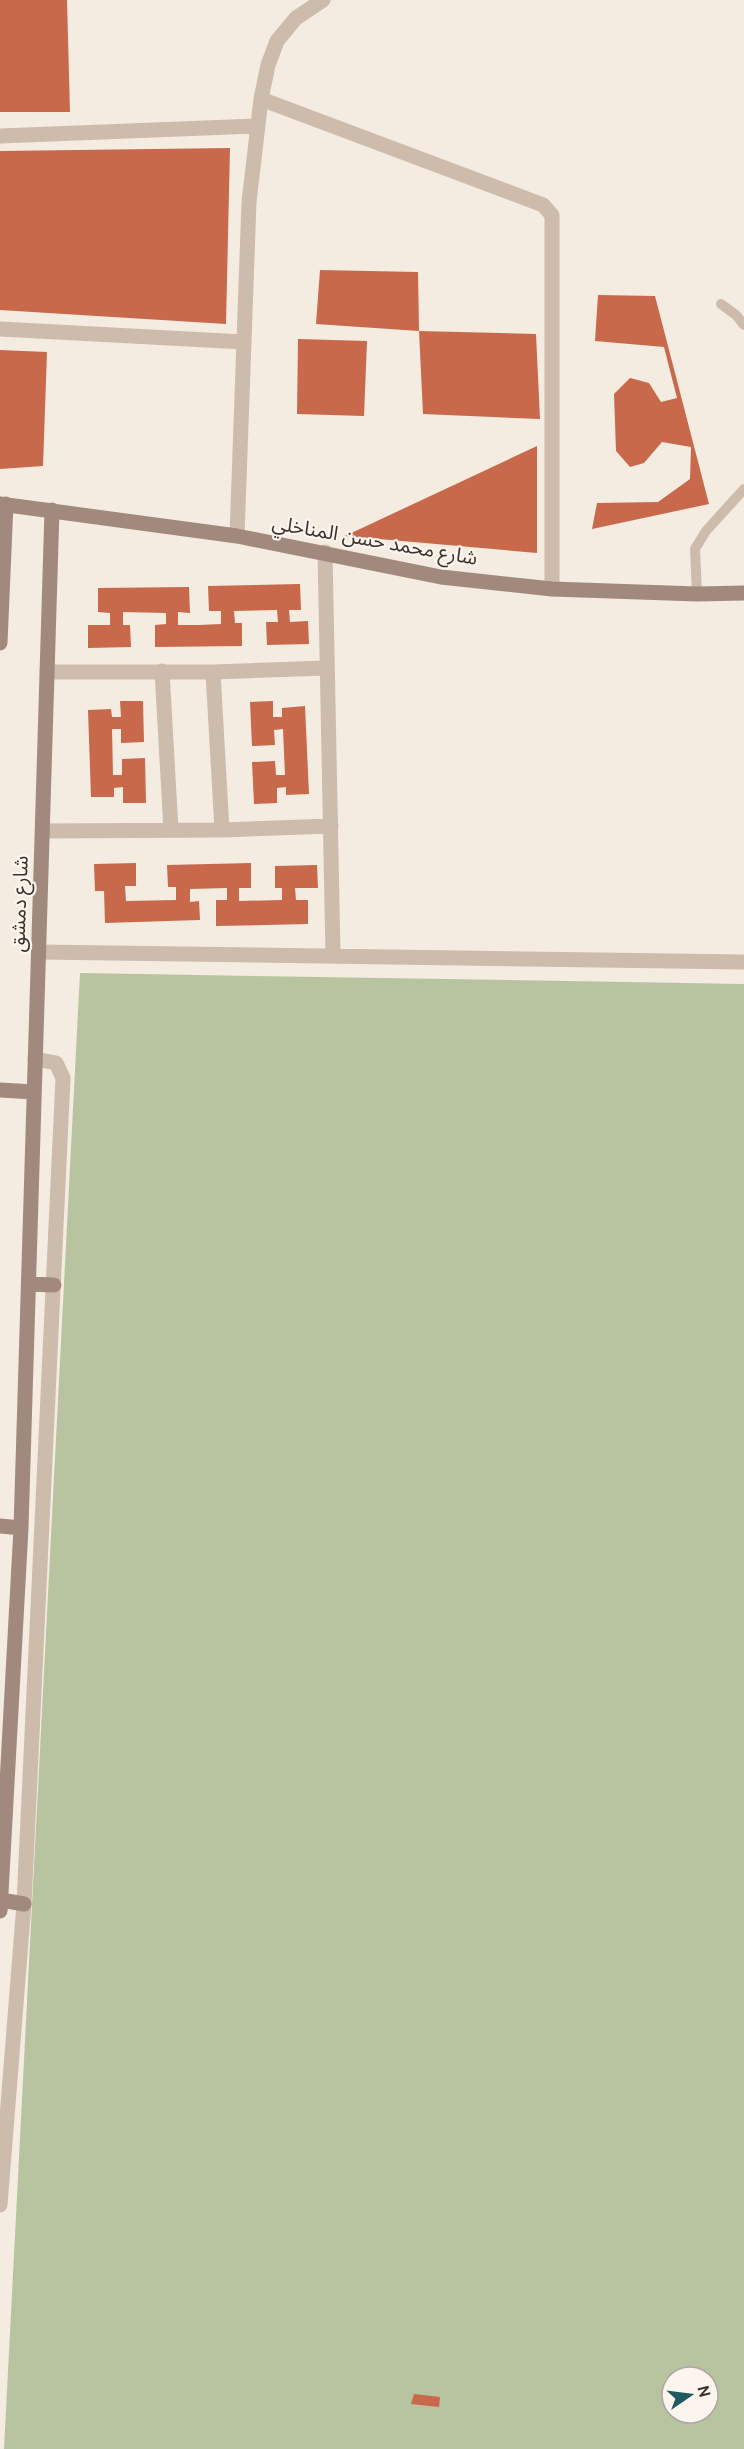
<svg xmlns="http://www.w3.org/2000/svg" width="744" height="2449" viewBox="0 0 744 2449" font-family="Cabin,'Noto Sans Arabic',sans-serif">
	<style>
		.green { fill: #b8c4a0; fill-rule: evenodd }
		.building { fill: #c8694b }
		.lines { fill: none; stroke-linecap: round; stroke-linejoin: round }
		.lane { stroke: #cdbbac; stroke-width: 10 }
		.street { stroke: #cdbbac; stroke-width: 15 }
		.secondary { stroke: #a18a7d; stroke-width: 15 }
		.labels { text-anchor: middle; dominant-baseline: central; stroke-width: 4.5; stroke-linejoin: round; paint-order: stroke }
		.street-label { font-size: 20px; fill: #3b302b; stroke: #fbf5ee }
	</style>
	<rect width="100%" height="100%" fill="#f4ebe1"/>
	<path class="green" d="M80 973 744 984V2449H4ZM672 2377H708V2413H672Z"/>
	<path class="building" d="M0 0H67L70 112H0Z
		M230 148 226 324 0 310V151Z
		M320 270 418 272 419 331 316 324Z
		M598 295 655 296 709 504 592 529 597 503 658 502 690 479 691 447 662 442 644 463 630 467 616 451 614 394 630 378 649 383 661 402 677 398 664 347 595 341Z
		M419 331 536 334 540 419 423 414Z
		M298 339 367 341 364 416 297 414Z
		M0 350 47 352 43 466 0 469Z
		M537 446V553L345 536Z
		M300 584 301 610H289L290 622 308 621 309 644 267 645 266 622H278L277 610 234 611 235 623H242V646L155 647V625L166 624V613L123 612V625H130L131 647 88 648V625H110V613L98 612V588L189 587 190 613 178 612V625H199L221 624V611H209L208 586Z
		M120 701H143L144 742 121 743V729H112L113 775H122V759L145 758 146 803H123V787L114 788V797H91L88 710 111 709 112 717H121Z
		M273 701V717H282V708L305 706 309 794 286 795V787L277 788V803L254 804 252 762 275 761 276 775H285L283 729 274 730 275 745 252 746 250 702Z
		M136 863V886H125L126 901 176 900V887H168L167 865 251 863V888H239V901L282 900V888H275V866L317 865 318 888H295L296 900H308V924L216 926V900H227V888L190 889V902L199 901 200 920 105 923 104 891H95L94 864Z
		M414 2394 440 2397 439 2407 411 2404Z"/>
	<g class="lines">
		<path class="lane" d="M721 304 736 315 744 325
			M697 594 695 549 706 531 744 489"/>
		<path class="street" d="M261 99 543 205 552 215V589
			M0 136 258 126
			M0 329 244 342
			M237 536 249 202 261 99 268 65 277 41 296 18 323 0
			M325 552 333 955
			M162 671 171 830
			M47 672H213L326 668
			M213 672 222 830
			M43 831 222 830 331 826
			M39 952 744 962
			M0 2205 24 1904 63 1078 56 1063 35 1059"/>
		<path class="secondary" d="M0 504 237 536 441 577 552 589 697 594 744 593
			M0 643 6 504
			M0 1090 34 1092
			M29 1284 54 1285
			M0 1526 21 1528
			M1 1900 24 1904
			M0 1911 21 1528 52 510"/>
	</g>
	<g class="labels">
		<g class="street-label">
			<text transform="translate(375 540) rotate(10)">شارع محمد حسن المناخلي</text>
			<text transform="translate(19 904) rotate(-88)">شارع دمشق</text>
		</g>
	</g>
	<g transform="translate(690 2395) rotate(76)"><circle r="28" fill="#fbf5ee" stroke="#aea6a0" stroke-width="1.5"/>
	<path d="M0-4.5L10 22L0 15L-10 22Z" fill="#1f5a5e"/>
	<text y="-9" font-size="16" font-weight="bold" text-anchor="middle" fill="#3b302b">N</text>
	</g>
</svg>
